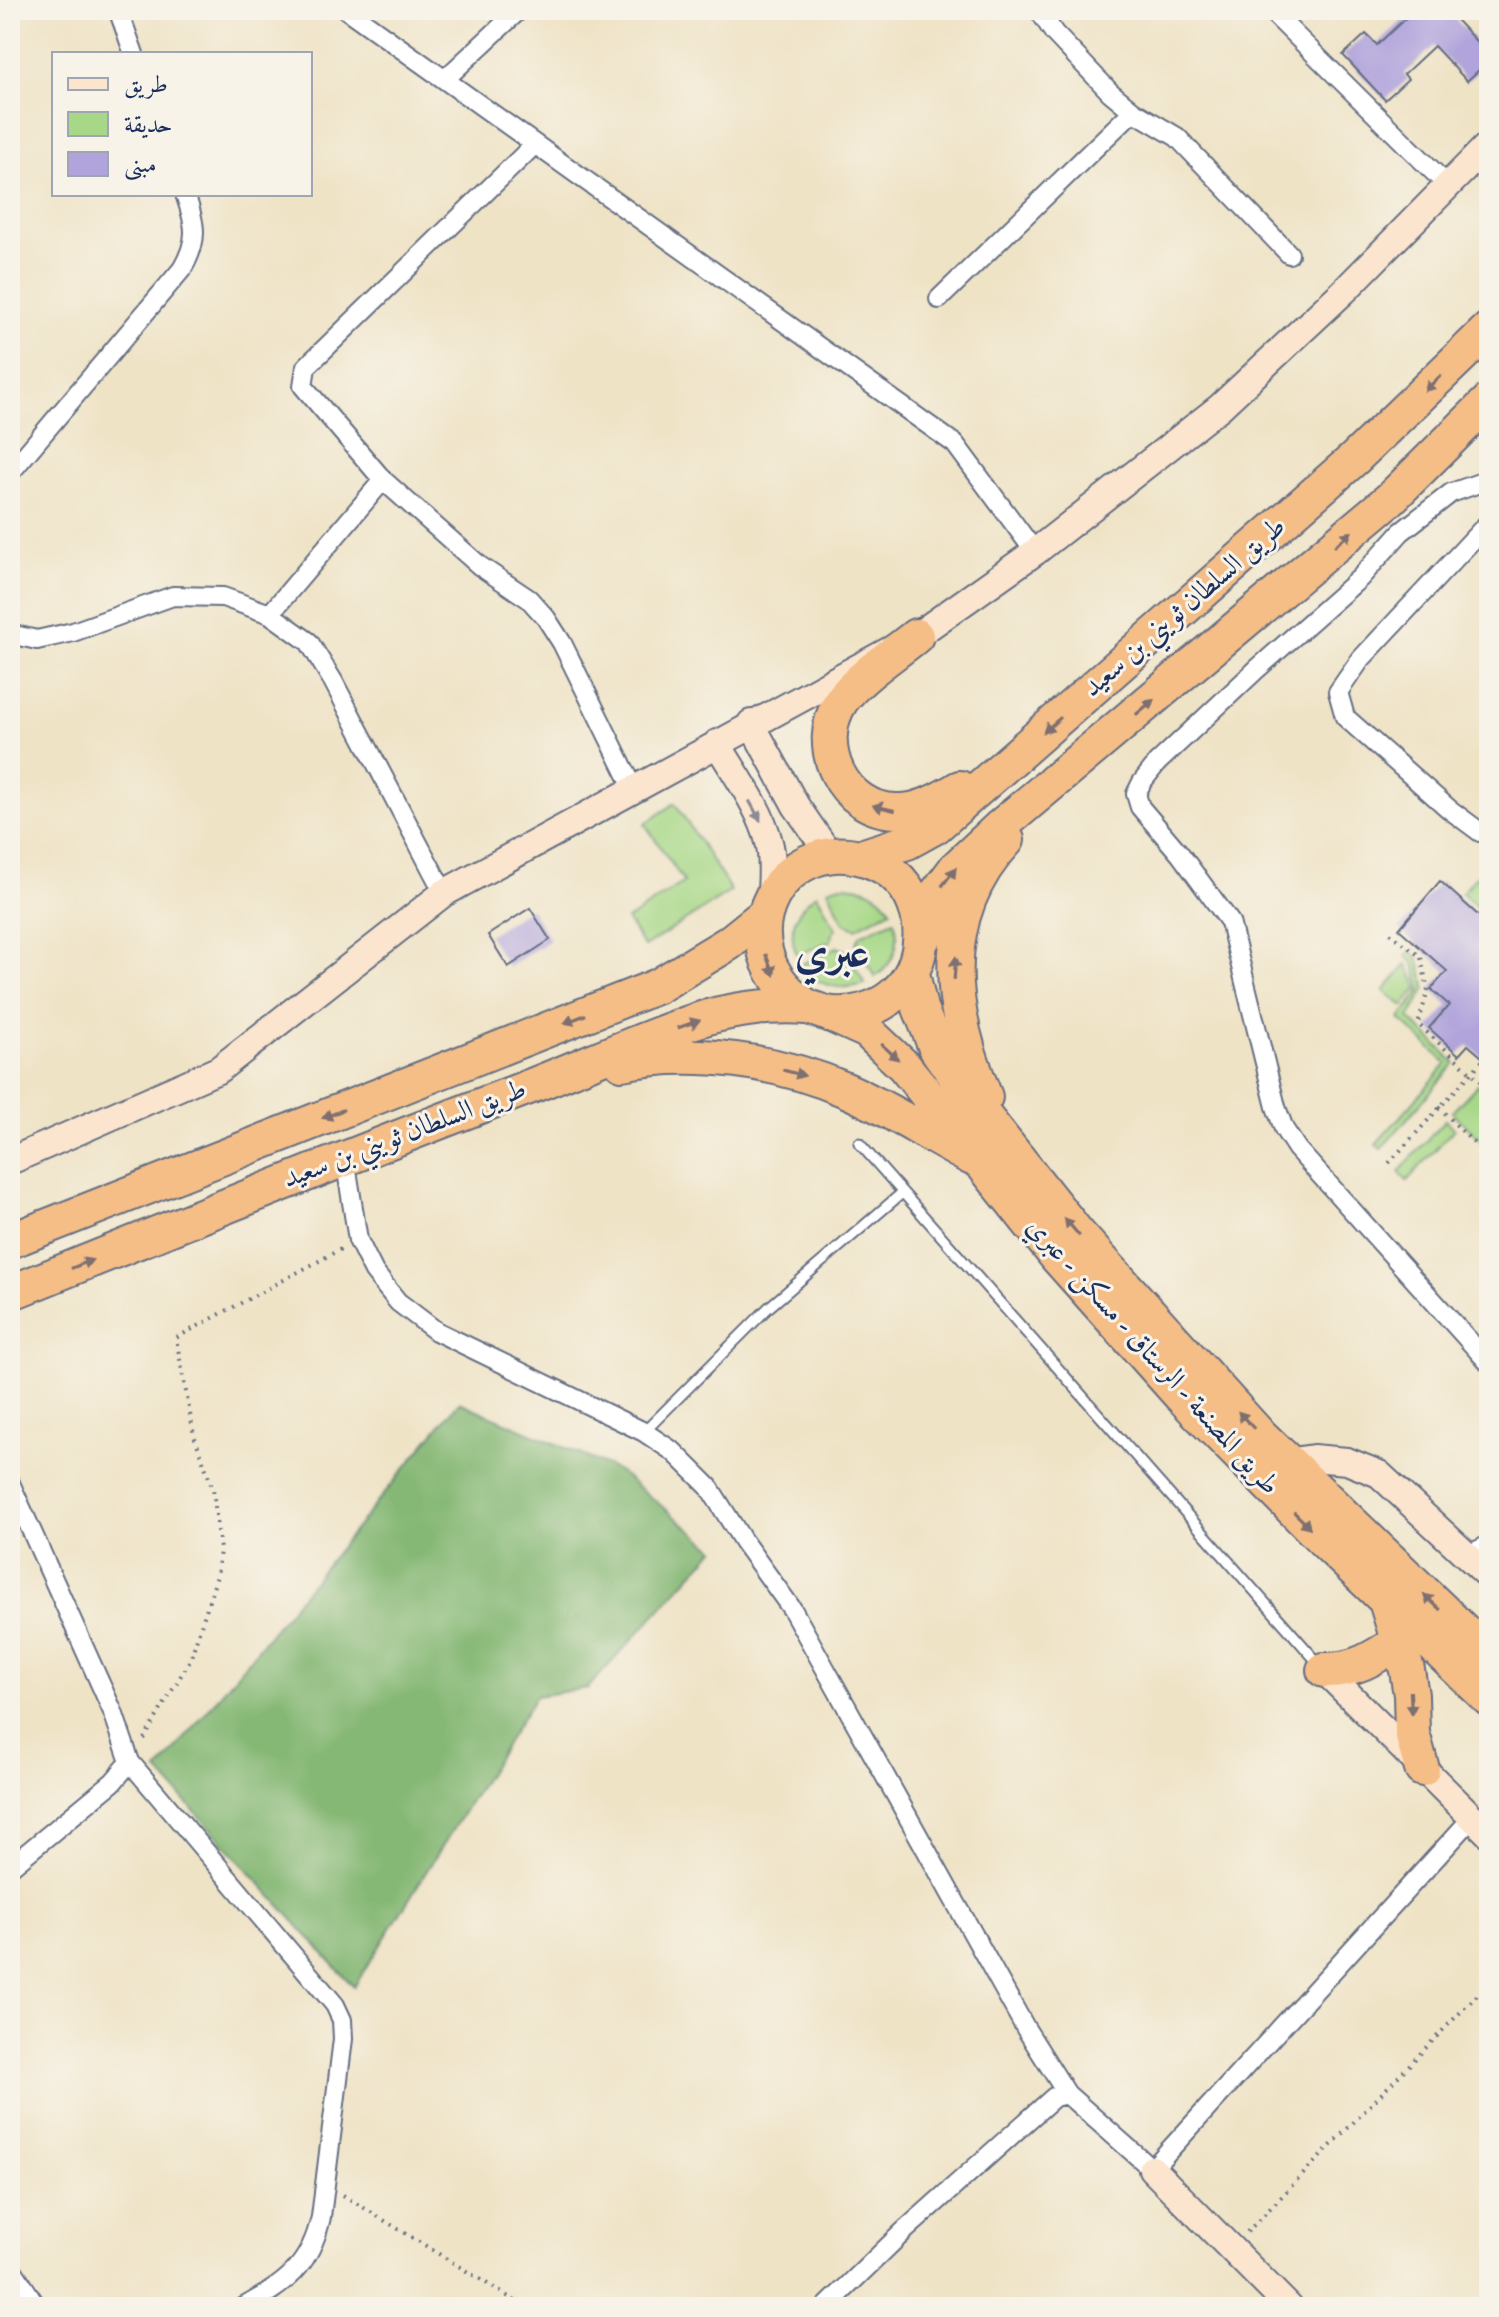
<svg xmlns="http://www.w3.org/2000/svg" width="1499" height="2317" viewBox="0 0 1499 2317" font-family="'Sorts Mill Goudy',Amiri,serif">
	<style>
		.green { fill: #a7d887; stroke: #618472; stroke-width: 2 }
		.forest { fill: #85b874; stroke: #507469; stroke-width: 2 }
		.building { fill: #b1a4dc }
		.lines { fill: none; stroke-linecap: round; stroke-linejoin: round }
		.lane-casing { stroke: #656e82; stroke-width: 13 }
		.street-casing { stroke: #656e82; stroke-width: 22 }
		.secondary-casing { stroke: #656e82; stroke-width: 30 }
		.highway-casing { stroke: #656e82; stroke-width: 38 }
		.path { stroke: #656e82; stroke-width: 4; stroke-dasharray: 2 6; stroke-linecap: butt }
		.lane { stroke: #fff; stroke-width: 9 }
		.street { stroke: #fff; stroke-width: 18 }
		.secondary { stroke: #fbe5cf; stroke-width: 26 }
		.highway { stroke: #f6be87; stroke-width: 34 }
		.oneway { fill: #7e6f70 }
		.oneway2 { fill: #8b8a96 }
		.labels { text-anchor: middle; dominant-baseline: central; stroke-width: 6; stroke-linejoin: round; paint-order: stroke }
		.street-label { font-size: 28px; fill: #1b2f5e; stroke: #f7f3e8 }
		.town-label { font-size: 44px; font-weight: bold; fill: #1b2f5e; stroke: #f7f3e8 }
	</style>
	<rect width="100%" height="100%" fill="#f7f3e8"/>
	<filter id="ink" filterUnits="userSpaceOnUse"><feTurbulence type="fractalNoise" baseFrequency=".0125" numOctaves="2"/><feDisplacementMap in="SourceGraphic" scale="16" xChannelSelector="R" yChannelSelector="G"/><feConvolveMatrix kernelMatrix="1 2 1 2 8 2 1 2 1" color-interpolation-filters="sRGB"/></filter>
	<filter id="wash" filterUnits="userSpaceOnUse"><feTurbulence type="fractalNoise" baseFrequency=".006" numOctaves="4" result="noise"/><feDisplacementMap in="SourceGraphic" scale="32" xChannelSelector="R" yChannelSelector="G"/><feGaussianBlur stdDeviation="1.8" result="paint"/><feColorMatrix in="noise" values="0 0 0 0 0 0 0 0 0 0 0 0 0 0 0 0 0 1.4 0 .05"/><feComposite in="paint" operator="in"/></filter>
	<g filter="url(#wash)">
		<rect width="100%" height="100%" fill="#efe3c6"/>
		<path class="green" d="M675 803 731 891 644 947 627 920 684 882 645 824Z
			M1476 876 1489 887V898L1479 909 1462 893Z
			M841 885C862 885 880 891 891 910L856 928 844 923 828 889Z
			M817 894 836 929 832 934 831 941 797 955C787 931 795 908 817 894Z
			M894 920C902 942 894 964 875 977L856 945 860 935Z
			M837 947 846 951 865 984C842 991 814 987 802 964Z
			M1410 951 1418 958 1426 988 1409 1018 1455 1063 1381 1149 1376 1144 1447 1064 1400 1019 1421 990 1414 963 1406 956Z
			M1407 964 1418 988 1403 1006 1384 991Z
			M1478 1084 1489 1094V1134L1482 1141 1452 1112Z
			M1445 1120 1454 1129 1407 1181 1399 1172Z"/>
		<path class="forest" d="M459 1402 617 1470 715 1549 588 1688 536 1696 354 1987 158 1771Z"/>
		<g id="blocks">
			<path class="building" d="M1414 10H1447L1489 55V61L1467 81 1434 46 1404 74 1408 79 1385 100 1343 55 1366 34 1377 45Z
				M1440 881 1489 925V1063L1468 1045 1459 1055 1429 1028 1449 1005 1431 989 1447 971 1399 929Z
				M530 908 550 940 508 967 488 935Z"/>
		</g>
	</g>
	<g filter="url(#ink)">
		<use href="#blocks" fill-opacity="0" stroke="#656e82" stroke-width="2"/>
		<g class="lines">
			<g class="lane-casing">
				<path id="lane" d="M859 1143 1320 1665
					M644 1432 768 1308 902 1193"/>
			</g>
			<g class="street-casing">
				<path id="street" d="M123 10 119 12 134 54
					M347 10 955 444 1035 552
					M1039 10 1054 33 1110 92 1133 111 1177 137 1289 254
					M1270 10 1448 186
					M445 79 519 10
					M534 145 306 367 303 386 383 480 480 566 529 599 546 618 562 643 634 789
					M939 299 1133 111
					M10 473 182 269C199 240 196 225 185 194
					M1489 482 1485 481 1451 493 1401 532 1360 578 1257 669 1157 763 1142 782 1136 794 1140 807 1180 854 1230 922 1276 1107 1284 1129 1297 1149 1489 1363
					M1489 522 1361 659 1338 692 1345 717 1449 809 1480 832 1489 833
					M270 614 383 480
					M10 634 37 640 73 632 173 596 223 597 270 614 309 642 333 681 444 893
					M345 1158 358 1240 374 1272 398 1302 436 1331 644 1432 674 1452 709 1487 743 1541 792 1609 1026 2029 1067 2094
					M10 1483 113 1712 130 1762 335 2005 342 2020 343 2039 321 2217C310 2267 286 2283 244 2307
					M1468 1555 1489 1545
					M10 1867 113 1782 130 1762
					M10 2266 37 2307
					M826 2307 903 2232 1054 2097 1067 2094 1152 2169 1472 1818"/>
			</g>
			<g class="secondary-casing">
				<path id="secondary" d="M751 723 796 806 830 855
					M717 743C735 774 760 807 769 842 774 860 771 880 771 898
					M10 1161 218 1070 444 893 916 636 1035 552 1220 407 1344 291 1489 144
					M1286 1462 1313 1458 1347 1461 1379 1474 1489 1576
					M1324 1670 1489 1834
					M1152 2169 1289 2307"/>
			</g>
			<g class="highway-casing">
				<path id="highway" d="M916 636C894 654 857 678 841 701 812 745 842 811 897 811 920 812 940 799 960 788
					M861 857 907 842 936 826 1354 459 1489 329
					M924 937 934 897 956 868 1001 826 1390 499 1489 401
					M912 973 920 1008 936 1048 977 1107 1078 1234 1255 1430 1489 1655
					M829 1014 867 1031 904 1066 1056 1256 1180 1395 1323 1540 1489 1699
					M622 1063C695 1048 779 1061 846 1090 890 1109 930 1136 972 1158
					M985 1097C948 1010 936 915 1007 840
					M10 1241 658 986 729 943 764 915
					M10 1293C180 1224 350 1156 521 1090 578 1068 634 1042 692 1022 726 1010 770 1004 806 1007 813 1008 819 1011 826 1013 850 1017 877 1010 895 994 936 957 926 885 876 863 786 822 712 945 808 1007
					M1387 1604 1407 1670 1411 1695 1412 1733 1422 1769
					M1324 1670C1354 1671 1374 1658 1398 1642"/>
			</g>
			<path class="path" d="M1390 933 1421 957 1428 991 1418 1024 1489 1089
				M1439 1107 1489 1159
				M1482 1151 1489 1144
				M1389 1163 1484 1059
				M144 1739 190 1660 217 1576 220 1550 213 1489 194 1435 176 1338 341 1249
				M343 2195 525 2307
				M1247 2232 1485 1987"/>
			<use href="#lane" class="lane"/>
			<use href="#street" class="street"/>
			<use href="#secondary" class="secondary"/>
			<use href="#highway" class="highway"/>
		</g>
		<defs><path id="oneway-solid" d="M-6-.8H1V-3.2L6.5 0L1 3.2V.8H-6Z" transform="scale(2)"/></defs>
		<g class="oneway">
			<use href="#oneway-solid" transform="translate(1433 383) rotate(136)"/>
			<use href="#oneway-solid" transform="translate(1343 539) rotate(-40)"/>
			<use href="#oneway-solid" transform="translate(1145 707) rotate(-40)"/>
			<use href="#oneway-solid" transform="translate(1052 725) rotate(139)"/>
			<use href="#oneway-solid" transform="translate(884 808) rotate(-167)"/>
			<use href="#oneway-solid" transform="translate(949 877) rotate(-53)"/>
			<use href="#oneway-solid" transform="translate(770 965) rotate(68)"/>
			<use href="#oneway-solid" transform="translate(955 968) rotate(-86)"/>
			<use href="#oneway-solid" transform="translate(575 1019) rotate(158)"/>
			<use href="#oneway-solid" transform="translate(689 1024) rotate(-19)"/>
			<use href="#oneway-solid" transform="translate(890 1052) rotate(43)"/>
			<use href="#oneway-solid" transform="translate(794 1073) rotate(15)"/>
			<use href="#oneway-solid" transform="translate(333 1114) rotate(158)"/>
			<use href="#oneway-solid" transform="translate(1072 1227) rotate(-130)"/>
			<use href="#oneway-solid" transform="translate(82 1264) rotate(-22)"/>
			<use href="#oneway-solid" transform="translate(1246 1420) rotate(-133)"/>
			<use href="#oneway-solid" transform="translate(1302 1520) rotate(45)"/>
			<use href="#oneway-solid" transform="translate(1432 1602) rotate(-137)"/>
			<use href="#oneway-solid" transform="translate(1411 1703) rotate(87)"/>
		</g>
		<use class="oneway2" href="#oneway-solid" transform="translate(755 811) rotate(61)"/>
	</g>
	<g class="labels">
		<g class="street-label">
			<text transform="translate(1185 608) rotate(-41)">طريق السلطان ثويني بن سعيد</text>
			<text transform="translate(405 1135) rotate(-21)">طريق السلطان ثويني بن سعيد</text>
			<text transform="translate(1152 1357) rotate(48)">طريق المصنعة - الرستاق - مسكن - عبري</text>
		</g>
		<g class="town-label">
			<text x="832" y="955">عبري</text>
		</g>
	</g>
	<rect width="1499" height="2317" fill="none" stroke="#f7f3e8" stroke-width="40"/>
	<rect x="52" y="52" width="260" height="144" fill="#f7f3e8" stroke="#9fa5b1" stroke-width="2"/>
	<rect x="68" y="78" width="40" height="12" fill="#fbe5cf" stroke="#9fa5b1" stroke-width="2"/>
	<text x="124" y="92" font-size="24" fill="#1b2f5e">طريق</text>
	<rect x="68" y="112" width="40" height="24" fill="#a7d887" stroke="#9fa5b1" stroke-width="2"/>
	<text x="124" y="132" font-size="24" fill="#1b2f5e">حديقة</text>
	<rect x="68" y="152" width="40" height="24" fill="#b1a4dc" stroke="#9fa5b1" stroke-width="2"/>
	<text x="124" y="172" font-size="24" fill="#1b2f5e">مبنى</text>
</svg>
